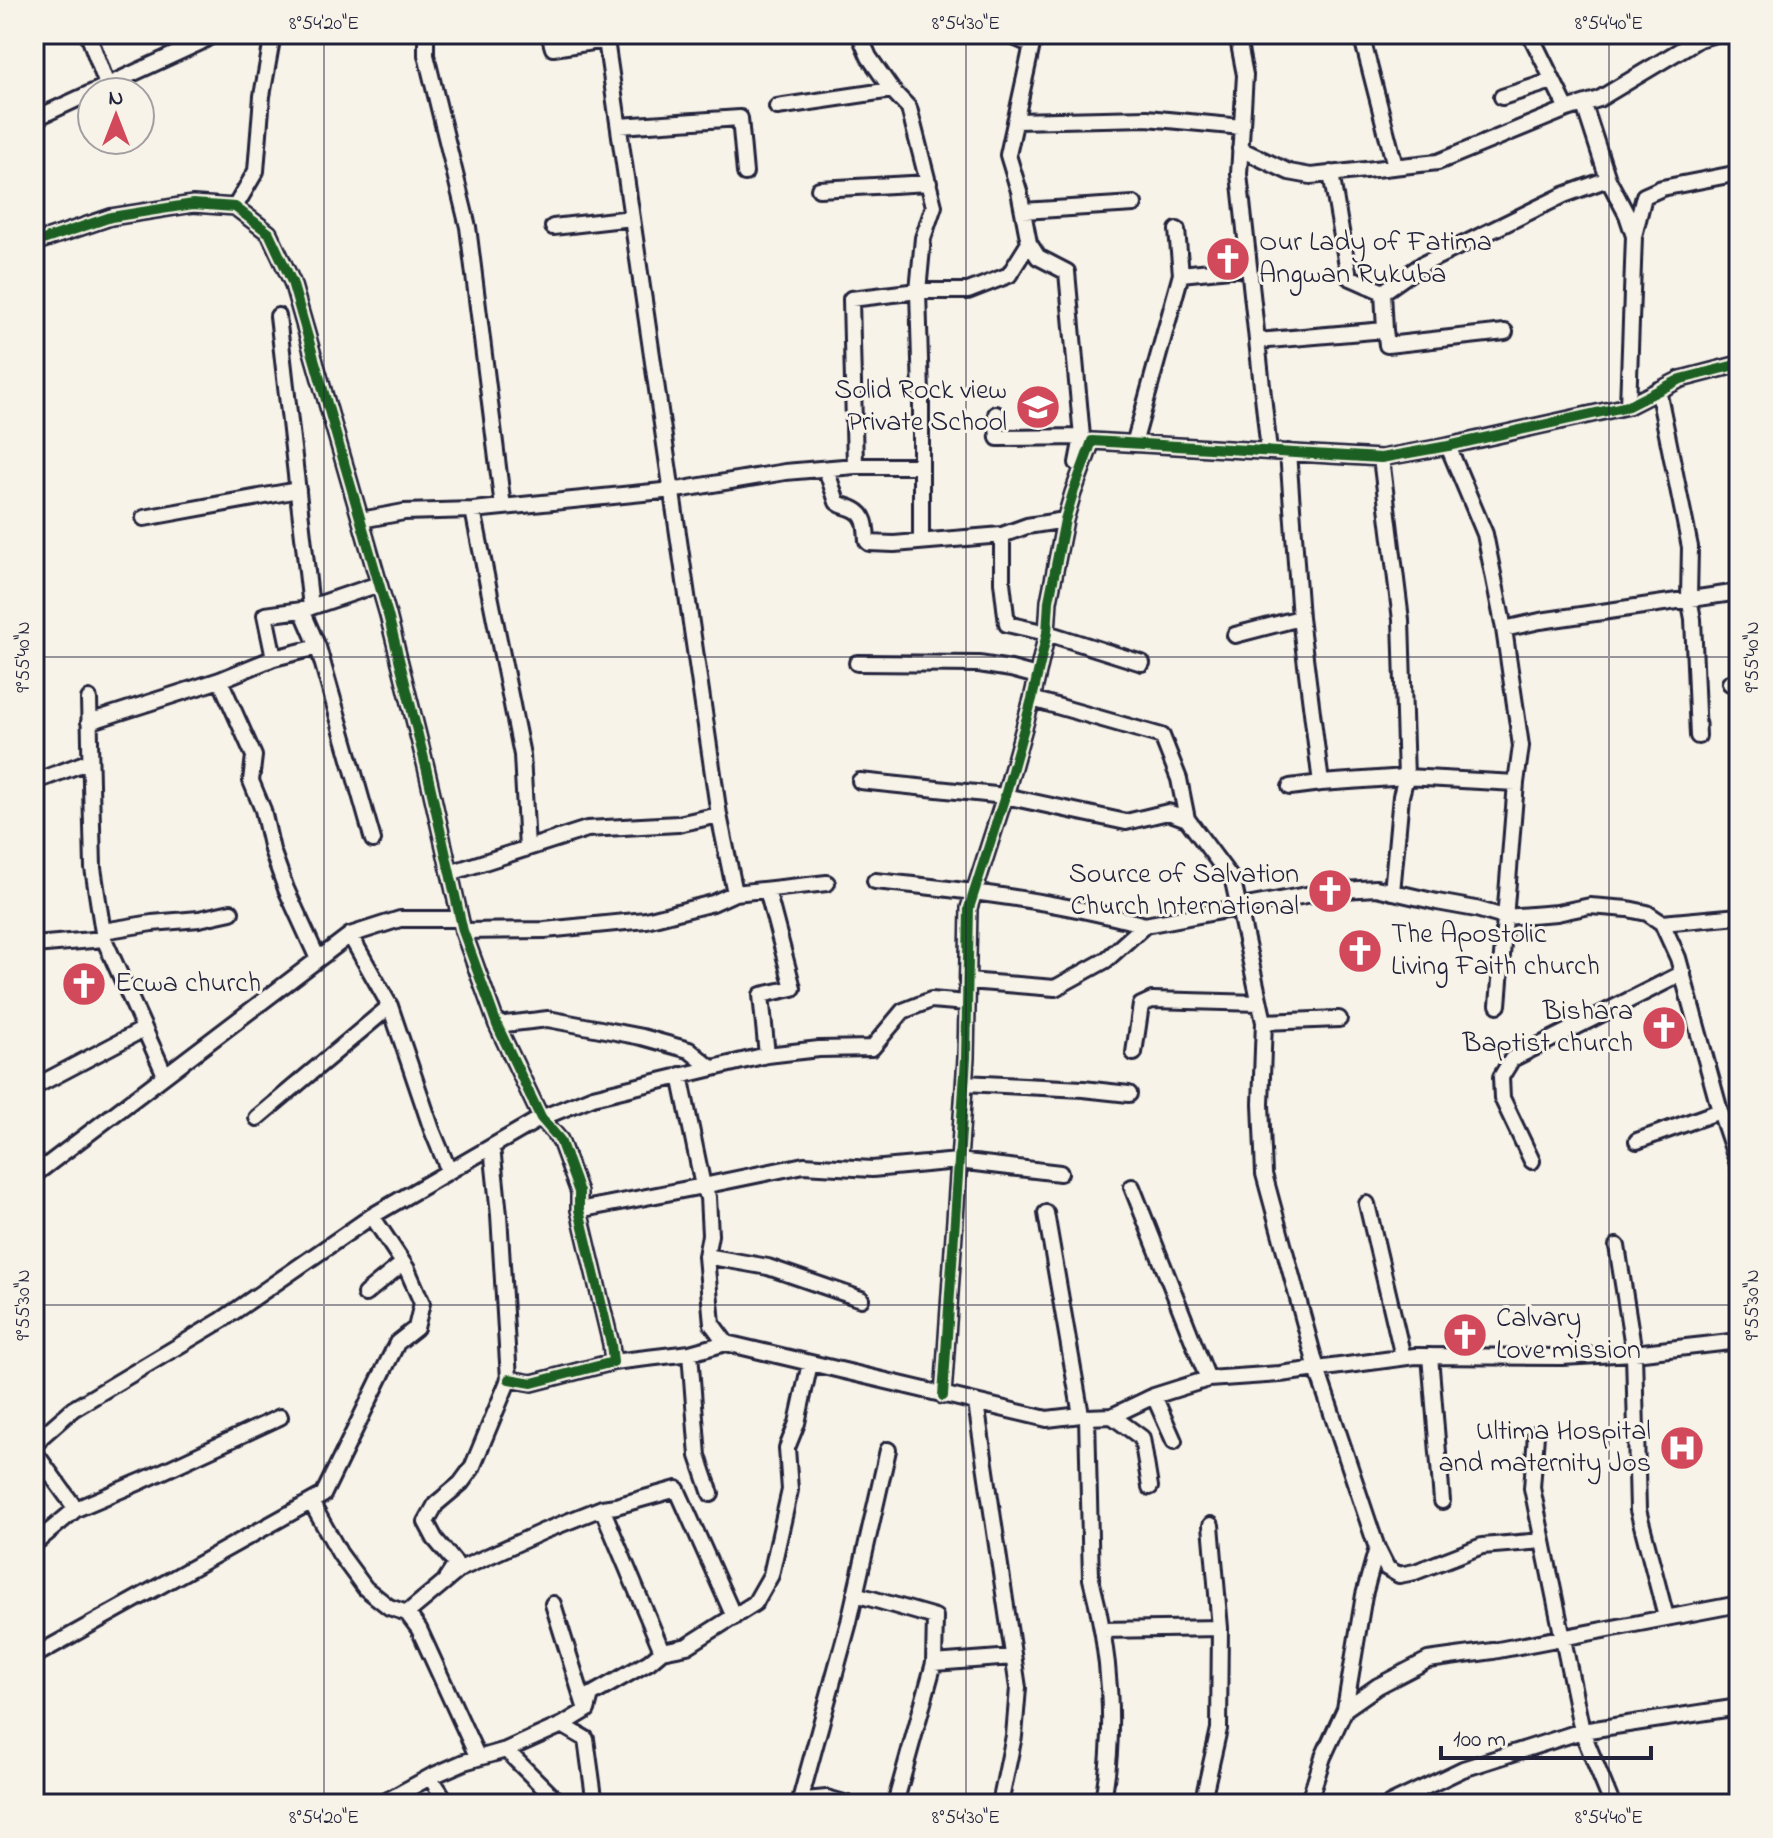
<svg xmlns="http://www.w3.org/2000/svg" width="1773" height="1838" viewBox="0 0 1773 1838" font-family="'Indie Flower',sans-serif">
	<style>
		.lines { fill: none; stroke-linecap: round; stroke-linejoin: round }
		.street-casing { stroke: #22223b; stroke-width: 20 }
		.street { stroke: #f7f3e8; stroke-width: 14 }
		.cycleway-casing { stroke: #f7f3e8; stroke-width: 15 }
		.cycleway { stroke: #1b5e20; stroke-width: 10 }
		.ticks { fill: none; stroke: #22223b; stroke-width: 2; stroke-opacity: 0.45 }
		.labels { text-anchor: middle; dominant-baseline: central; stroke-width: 6; stroke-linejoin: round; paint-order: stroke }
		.poi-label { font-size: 28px; fill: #22223b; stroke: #f7f3e8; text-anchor: start }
		.neatline { fill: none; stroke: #22223b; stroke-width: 3 }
		.ticks-label { font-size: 20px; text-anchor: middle; fill: #22223b }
	</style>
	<rect width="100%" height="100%" fill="#f7f3e8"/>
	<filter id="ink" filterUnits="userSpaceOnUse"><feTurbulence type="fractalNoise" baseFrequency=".0125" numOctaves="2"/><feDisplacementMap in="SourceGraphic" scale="16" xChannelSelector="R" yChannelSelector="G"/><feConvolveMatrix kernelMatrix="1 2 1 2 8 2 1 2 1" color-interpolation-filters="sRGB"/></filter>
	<g filter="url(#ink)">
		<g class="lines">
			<g class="street-casing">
				<path id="street" d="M88 34 107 85
					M426 34V55L468 227 503 507
					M549 34 553 48 606 40
					M615 34 606 40 719 815 735 893
					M1007 34 1032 45
					M1036 34 1032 45 1008 155 1019 191 1029 243 1038 257 1067 272 1082 437 1077 463
					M1237 34 1245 75 1239 174 1269 451
					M1361 34 1395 166
					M1530 34 1567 109
					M1502 97 1552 81
					M1584 105 1608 179 1627 215 1634 236 1628 406
					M777 107 892 90
					M34 119 199 43 214 34
					M1015 121 1147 118 1242 127
					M619 126 740 118 745 173
					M1240 149 1289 172 1311 176 1438 162 1567 109 1599 99 1699 39 1716 34
					M1331 173 1349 277 1383 292
					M819 189 929 183
					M235 207 256 171 262 96 273 34
					M1023 211 1134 204
					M553 227 632 218
					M1177 230 1181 274
					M1634 236 1644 196 1662 188 1739 173
					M34 243 111 217 193 204 235 207 269 233 292 282 388 615 426 767 463 931 497 1025 541 1118 560 1140 579 1192V1210L611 1344 613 1362 532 1383 509 1379
					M278 316 311 607
					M1385 330 1387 345 1505 332
					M1257 341 1385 330 1383 292 1423 264 1564 195 1608 179
					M1658 390 1690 547 1689 598 1693 619 1698 736
					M996 414 998 438 1082 437
					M1134 444 1181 274 1249 267
					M1448 446 1485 534 1504 629 1521 746 1516 783 1498 1005
					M1288 452 1300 618 1321 783
					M1381 458 1401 620 1406 777 1401 796 1392 892
					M855 466 851 299 918 291 923 238 934 206 909 108 892 90 869 57 859 34
					M826 469 837 502C843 507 848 506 855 510 867 516 866 529 867 541L869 543 894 544 1002 535 1027 526 1065 520
					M473 510 522 755 527 848
					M144 518 298 490
					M361 520 404 512 473 510 683 489 785 472 855 466H920
					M1002 535V582L1007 624 1047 633 1142 663
					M921 541V395L918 291H968L1009 275 1029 243
					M1504 629 1540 621 1739 592
					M1235 635 1300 618
					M318 647 373 840
					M274 658 265 615 302 610
					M857 663 979 664 1011 669 1037 676
					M220 680 254 756 251 781 263 810 272 850 286 889 318 959
					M1730 683 1739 681
					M89 699 93 868 104 939 165 1075
					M1032 699 1162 736 1179 779 1187 819
					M89 722 220 680 274 658 318 647 302 610 379 584
					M860 781 1005 796 1126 822 1168 812 1187 819 1233 881 1264 1022 1261 1104 1264 1174 1317 1369 1377 1548 1387 1568 1399 1575 1415 1572 1482 1546 1543 1541
					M34 782 90 761
					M1290 787 1321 783 1406 777 1516 783
					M450 873 587 829 678 824 719 815
					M875 881C966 890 1057 901 1145 925
					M767 890 793 988 761 995 767 1055
					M1662 923 1739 916
					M103 931 152 923 199 919 231 912
					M463 931 545 930 646 920 713 903 735 893 827 883
					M350 935 390 1006 432 1130 449 1171
					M34 945 104 939
					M968 981 1055 988 1106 960 1145 925 1328 891 1376 888 1437 902 1476 909 1504 917 1557 913 1590 906 1628 909 1647 913 1662 923 1678 958 1720 1111 1739 1167
					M1264 1022 1339 1019
					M497 1025 548 1019 642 1037 689 1050 711 1068
					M1134 1053 1141 1005 1152 1000 1260 1003
					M680 1075 703 1186 708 1197 710 1235 706 1256 712 1324 726 1343
					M965 1083 1083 1089 1129 1094
					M34 1087 144 1029
					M257 1118 390 1006
					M1637 1141 1720 1111
					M1532 1161 1502 1098 1501 1077 1512 1059 1683 973
					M34 1175 350 935 400 919H460
					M1132 1187 1208 1379
					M1367 1204 1403 1357
					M579 1210 703 1186 804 1165 872 1169 958 1161 1060 1173
					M1046 1213 1081 1415
					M1617 1246 1634 1353 1638 1510 1666 1617
					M706 1256 768 1267 861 1299
					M365 1294 403 1263
					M690 1353 698 1456 711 1494
					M1430 1356 1442 1501
					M613 1362 690 1353 726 1343 1047 1419 1081 1415 1087 1417 1112 1416 1154 1396 1208 1379 1280 1374 1415 1356 1562 1357 1634 1353 1739 1341
					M943 1396 966 1058 969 908 1005 796 1032 699 1047 633 1049 601 1065 520 1073 493 1092 441 1381 458 1448 446 1628 406 1681 379 1739 364
					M1154 1396 1174 1441
					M976 1403 1018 1688 1014 1736 1000 1804
					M1112 1416 1142 1438 1150 1487
					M1087 1417 1091 1579C1110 1650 1117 1732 1102 1804
					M1536 1434 1532 1488 1582 1731 1612 1804
					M34 1448 41 1437 73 1409 222 1320 372 1216 541 1118 593 1097 767 1055 819 1049 872 1048 903 1011 931 1000 967 1003
					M34 1451 76 1509
					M311 1502 340 1554 365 1588 389 1607 407 1613 419 1629 478 1758
					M602 1508 662 1651
					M34 1544 76 1509 142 1481 280 1417
					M445 1581 456 1564 435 1539 426 1522 436 1504 461 1483 472 1468 509 1379 499 1215 492 1147
					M855 1594 935 1617 934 1663
					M553 1604 586 1710
					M407 1613 460 1569 544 1531 602 1508 616 1506 677 1489 734 1617
					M1102 1630 1220 1628
					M34 1656 323 1495 397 1343 416 1328 422 1303 407 1269 372 1216
					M1345 1709 1378 1686 1428 1660 1493 1651 1739 1604
					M562 1725 586 1739 595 1804
					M506 1750 560 1804
					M430 1777 448 1804
					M381 1804 430 1777 464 1762 506 1750 562 1725 587 1710 591 1695 649 1662 662 1651 687 1646 755 1603 771 1575 790 1490 787 1448 797 1423 810 1363
					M799 1804 849 1622 888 1450
					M802 1804 805 1800 827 1798 848 1804
					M895 1804 934 1663 1013 1657
					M1202 1804 1219 1729 1220 1628 1211 1525
					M1308 1804 1323 1757 1345 1709 1364 1595 1377 1548
					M1390 1804 1463 1769 1582 1731 1739 1707"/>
			</g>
			<use href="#street" class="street"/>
			<g class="cycleway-casing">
				<path id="cycleway" d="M34 243 111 217 193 204 235 207 269 233 292 282 388 615 426 767 463 931 497 1025 541 1118 560 1140 579 1192V1210L611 1344 613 1362 532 1383 509 1379
					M943 1396 966 1058 969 908 1005 796 1032 699 1047 633 1049 601 1065 520 1073 493 1092 441 1381 458 1448 446 1628 406 1681 379 1739 364"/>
			</g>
			<use href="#cycleway" class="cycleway"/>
		</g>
	</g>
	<path class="ticks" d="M324 34V1804M966 34V1804M1609 34V1804M34 657H1739M34 1305H1739"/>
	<defs>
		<g id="church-disc" transform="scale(2.3)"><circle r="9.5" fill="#d1495b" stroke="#f7f3e8"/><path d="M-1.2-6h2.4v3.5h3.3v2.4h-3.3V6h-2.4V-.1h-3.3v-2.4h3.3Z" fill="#fff"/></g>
		<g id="school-disc" transform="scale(2.3)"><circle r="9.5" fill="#d1495b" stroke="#f7f3e8"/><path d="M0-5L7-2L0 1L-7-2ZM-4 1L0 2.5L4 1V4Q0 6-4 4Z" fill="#fff"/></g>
		<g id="hospital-disc" transform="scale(2.3)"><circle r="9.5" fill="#d1495b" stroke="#f7f3e8"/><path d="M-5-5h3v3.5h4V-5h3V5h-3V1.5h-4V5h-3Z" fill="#fff"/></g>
	</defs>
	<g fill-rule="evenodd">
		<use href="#church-disc" x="1228" y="259"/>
		<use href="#school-disc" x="1038" y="407"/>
		<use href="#church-disc" x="1330" y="891"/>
		<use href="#church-disc" x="1360" y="951"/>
		<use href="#church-disc" x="84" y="984"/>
		<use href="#church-disc" x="1664" y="1028"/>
		<use href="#church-disc" x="1465" y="1335"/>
		<use href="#hospital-disc" x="1682" y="1448"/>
	</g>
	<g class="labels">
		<g class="poi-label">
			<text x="1259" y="243">Our Lady of Fatima<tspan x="1259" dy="32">Angwan Rukuba</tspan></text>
			<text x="1007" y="391" text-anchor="end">Solid Rock view<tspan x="1007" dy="32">Private School</tspan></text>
			<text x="1299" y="875" text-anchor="end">Source of Salvation<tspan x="1299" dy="32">Church International</tspan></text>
			<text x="1391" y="935">The Apostolic<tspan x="1391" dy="32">Living Faith church</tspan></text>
			<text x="115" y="984">Ecwa church</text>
			<text x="1633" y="1012" text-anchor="end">Bishara<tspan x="1633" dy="32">Baptist church</tspan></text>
			<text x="1496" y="1319">Calvary<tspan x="1496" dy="32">Love mission</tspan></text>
			<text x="1651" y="1432" text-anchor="end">Ultima Hospital<tspan x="1651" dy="32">and maternity Jos</tspan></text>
		</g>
	</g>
	<rect width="1773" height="1838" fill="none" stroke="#f7f3e8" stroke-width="88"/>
	<g transform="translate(116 116)"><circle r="38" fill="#f7f3e8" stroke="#a29fa3" stroke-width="2"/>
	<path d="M0-6L14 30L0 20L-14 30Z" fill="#d1495b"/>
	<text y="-12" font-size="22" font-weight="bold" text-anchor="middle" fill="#22223b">N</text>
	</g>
	<path d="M1441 1746v12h210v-12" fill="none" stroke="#22223b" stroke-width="4"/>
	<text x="1453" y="1746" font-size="24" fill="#22223b" stroke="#f7f3e8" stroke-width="6" paint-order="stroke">100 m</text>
	<rect x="44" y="44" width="1685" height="1750" class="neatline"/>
	<g class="ticks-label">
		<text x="324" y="29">8°54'20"E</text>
		<text x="966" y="29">8°54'30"E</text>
		<text x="1609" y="29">8°54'40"E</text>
		<text transform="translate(22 657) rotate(-90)" y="7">9°55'40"N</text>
		<text transform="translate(1751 657) rotate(-90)" y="7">9°55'40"N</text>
		<text transform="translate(22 1305) rotate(-90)" y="7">9°55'30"N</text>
		<text transform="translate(1751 1305) rotate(-90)" y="7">9°55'30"N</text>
		<text x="324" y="1823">8°54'20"E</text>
		<text x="966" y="1823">8°54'30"E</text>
		<text x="1609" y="1823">8°54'40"E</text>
	</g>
</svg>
